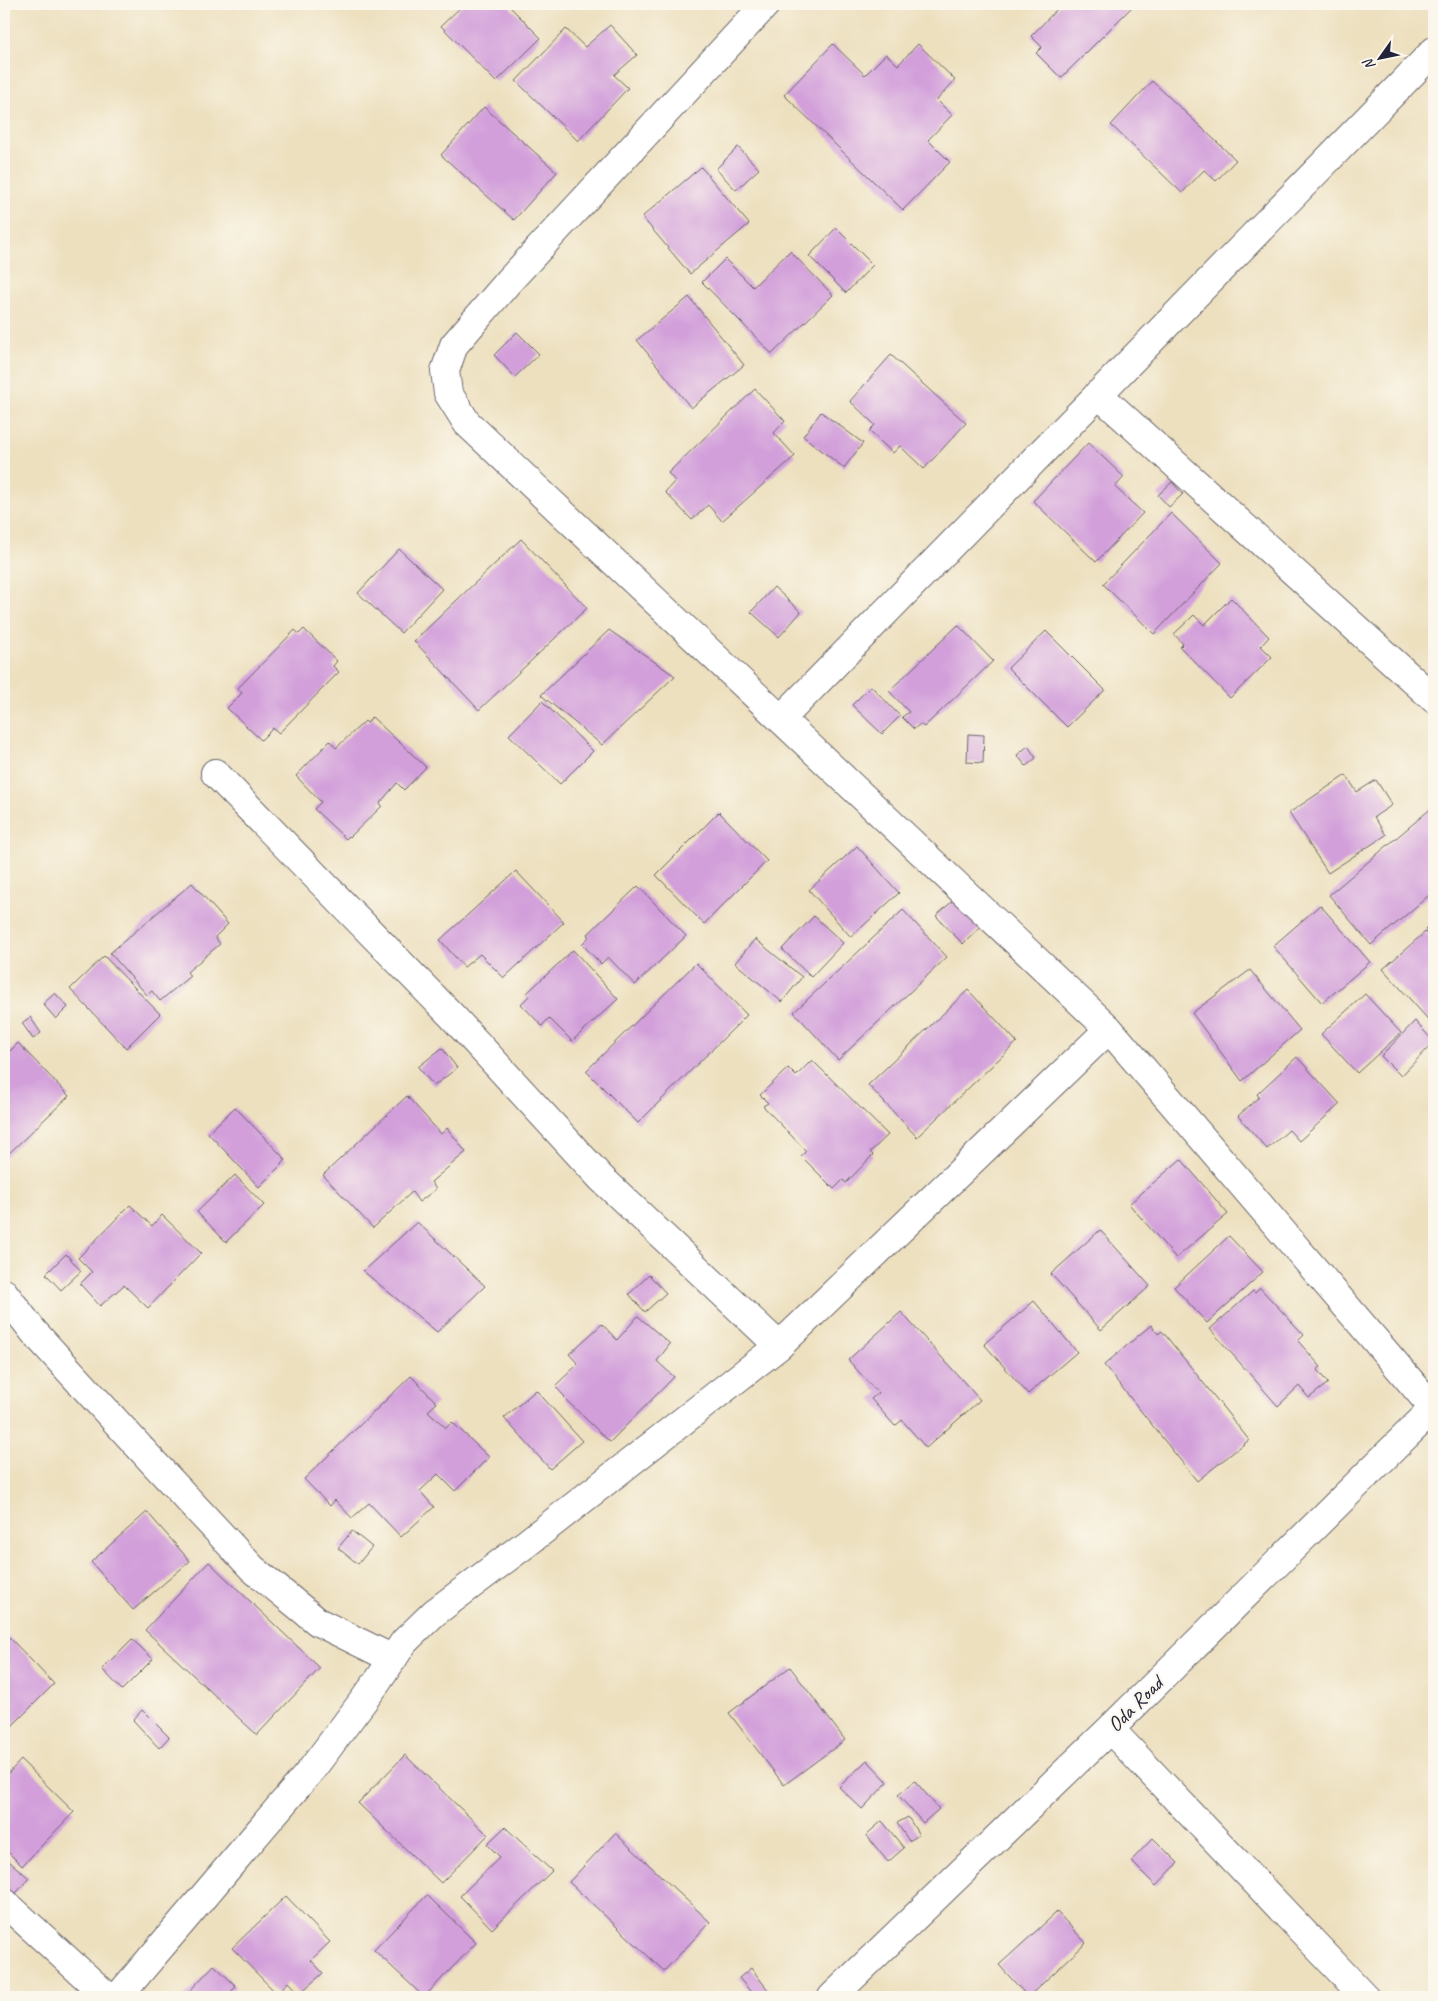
<svg xmlns="http://www.w3.org/2000/svg" width="1438" height="2001" viewBox="0 0 1438 2001" font-family="Caveat,sans-serif">
	<style>
		.building { fill: #d29fda }
		.lines { fill: none; stroke-linecap: round; stroke-linejoin: round }
		.minor-casing { stroke: #696469; stroke-width: 30 }
		.minor { stroke: #fff; stroke-width: 28 }
		.labels { text-anchor: middle; dominant-baseline: central; stroke-width: 4; stroke-linejoin: round; paint-order: stroke }
		.street-label { font-size: 21px; fill: #22223b; stroke: #fbf7ec }
	</style>
	<rect width="100%" height="100%" fill="#fbf7ec"/>
	<filter id="ink" filterUnits="userSpaceOnUse"><feTurbulence type="fractalNoise" baseFrequency=".02" numOctaves="2"/><feDisplacementMap in="SourceGraphic" scale="10" xChannelSelector="R" yChannelSelector="G"/><feConvolveMatrix kernelMatrix="1 2 1 2 8 2 1 2 1" color-interpolation-filters="sRGB"/></filter>
	<filter id="wash" filterUnits="userSpaceOnUse"><feTurbulence type="fractalNoise" baseFrequency=".0096" numOctaves="4" result="noise"/><feDisplacementMap in="SourceGraphic" scale="20" xChannelSelector="R" yChannelSelector="G"/><feGaussianBlur stdDeviation="1.12" result="paint"/><feColorMatrix in="noise" values="0 0 0 0 0 0 0 0 0 0 0 0 0 0 0 0 0 1.4 0 .05"/><feComposite in="paint" operator="in"/></filter>
	<g filter="url(#wash)">
		<rect width="100%" height="100%" fill="#ede0bf"/>
		<g id="blocks">
			<path class="building" d="M464 4H507L541 38 496 82 441 26Z
				M1062 4H1135L1061 78 1036 53 1042 47 1031 36Z
				M610 25 637 55 614 75 628 88 578 141 516 81 566 29 585 47Z
				M833 44 865 75 886 54 898 65 918 44 955 80 937 100 952 115 928 140 950 162 903 210 784 95Z
				M1152 81 1236 160 1216 181 1204 170 1182 193 1111 125Z
				M484 107 557 172 514 220 441 155Z
				M738 147 759 169 736 190 716 169Z
				M701 167 749 224 690 274 642 217Z
				M836 228 873 265 846 293 809 256Z
				M790 251 833 295 772 354 702 282 725 259 753 287Z
				M689 297 744 365 691 408 637 340Z
				M517 332 539 354 515 377 494 355Z
				M891 355 966 423 924 469 900 446 893 453 869 431 875 425 850 401Z
				M755 389 785 421 774 433 795 456 722 521 708 505 692 520 665 492 675 481 668 473Z
				M821 412 863 443 844 468 803 436Z
				M1088 443 1124 477 1115 487 1143 513 1096 562 1033 501Z
				M1172 482 1183 494 1169 507 1158 495Z
				M1171 513 1222 563 1154 634 1103 584Z
				M521 539 587 608 479 710 414 641Z
				M399 549 442 589 401 633 358 593Z
				M774 587 801 612 779 637 751 612Z
				M1231 598 1269 637 1261 646 1272 657 1230 698 1180 647 1183 644 1174 634 1194 615 1204 625Z
				M958 625 993 661 924 727 920 724 914 729 902 717 909 712 889 691Z
				M304 629 337 661 333 666 339 672 279 733 273 728 261 740 227 708 242 693 238 688 295 630 299 634Z
				M609 630 675 676 602 745 541 695Z
				M1046 631 1105 690 1067 727 1008 668Z
				M871 686 900 716 882 734 852 705Z
				M542 701 593 751 560 784 509 735Z
				M372 717 426 767 404 790 397 783 380 803 382 806 350 837 349 836 346 839 314 809 321 802 296 776 330 741 336 748 365 721 367 723Z
				M968 734 984 735 983 763 967 762Z
				M1028 746 1036 758 1026 766 1017 755Z
				M1346 775 1357 792 1376 780 1392 805 1374 817 1386 835 1328 873 1289 813Z
				M1434 806V891L1371 945 1329 895Z
				M719 812 767 861 704 924 656 875Z
				M857 846 899 893 851 937 809 890Z
				M516 871 564 922 504 978 480 954 464 967 440 940Z
				M192 883 228 924 215 937 220 944 187 972 190 976 160 1001 152 991 147 995 110 953Z
				M638 886 686 936 635 985 608 957 601 964 582 944 589 937 587 935Z
				M958 896 984 924 963 944 936 916Z
				M1320 905 1370 962 1322 1003 1273 946Z
				M903 910 947 957 838 1060 794 1012Z
				M814 916 843 943 811 977 782 949Z
				M1434 920V939L1425 929Z
				M1425 932 1434 942V1026L1383 969Z
				M755 939 802 977 782 1002 735 963Z
				M573 950 618 999 572 1041 549 1018 542 1026 521 1004 529 996 527 993Z
				M104 956 160 1014 126 1048 70 989Z
				M696 963 747 1015 638 1123 586 1071Z
				M1250 970 1300 1030 1242 1081 1192 1013Z
				M968 990 1017 1042 917 1137 868 1085Z
				M55 993 68 1007 56 1019 43 1004Z
				M1365 994 1401 1033 1357 1073 1321 1034Z
				M30 1017 41 1033 33 1039 22 1023Z
				M1415 1021 1434 1042 1401 1076 1381 1056Z
				M18 1043 69 1096 4 1158V1057Z
				M442 1048 457 1068 434 1086 418 1067Z
				M1297 1057 1340 1104 1299 1141 1289 1130 1267 1149 1238 1116 1259 1097 1257 1094Z
				M812 1060 888 1135 870 1152 873 1155 846 1183 843 1180 834 1189 801 1156 806 1151 763 1106 768 1103 760 1095 788 1068 796 1076Z
				M407 1096 441 1134 447 1128 466 1152 431 1182 436 1189 419 1202 412 1192 373 1228 323 1175Z
				M235 1107 286 1160 259 1187 208 1133Z
				M1181 1159 1228 1214 1176 1258 1129 1204Z
				M235 1175 264 1205 226 1242 197 1212Z
				M130 1205 152 1226 162 1215 201 1253 148 1308 124 1285 100 1306 80 1284 92 1272 78 1258Z
				M417 1222 485 1286 437 1332 363 1271Z
				M1100 1230 1150 1286 1101 1330 1051 1274Z
				M1229 1236 1263 1272 1207 1323 1174 1287Z
				M66 1254 81 1271 61 1290 46 1274Z
				M649 1275 666 1293 645 1312 629 1294Z
				M1260 1288 1304 1335 1298 1341 1321 1367 1317 1370 1328 1383 1309 1398 1299 1386 1278 1406 1210 1329 1253 1291 1255 1293Z
				M1034 1301 1077 1352 1028 1394 984 1344Z
				M901 1312 980 1400 926 1448 902 1420 895 1426 871 1399 878 1393 848 1360Z
				M638 1316 670 1344 657 1361 674 1377 610 1442 564 1398 565 1397 555 1386 578 1364 569 1354 602 1324 617 1340Z
				M1151 1325 1158 1334 1162 1331 1249 1440 1197 1481 1104 1365Z
				M411 1376 437 1403 428 1411 446 1428 452 1422 489 1457 455 1491 438 1474 420 1491 434 1507 401 1537 369 1503 352 1518 335 1500 330 1506 304 1479Z
				M536 1390 582 1441 550 1469 504 1418Z
				M147 1512 190 1561 133 1610 91 1562Z
				M352 1531 372 1547 358 1564 338 1548Z
				M209 1562 320 1668 257 1735 145 1630Z
				M9 1637 54 1684 4 1734V1643Z
				M132 1639 153 1659 122 1690 102 1669Z
				M790 1667 845 1740 784 1785 729 1713Z
				M142 1710 169 1737 159 1748 133 1720Z
				M405 1755 488 1835 441 1883 358 1803Z
				M21 1760 74 1812 22 1866 4 1848V1778Z
				M867 1760 888 1782 862 1809 839 1787Z
				M915 1781 939 1809 923 1823 898 1795Z
				M908 1817 919 1835 909 1841 897 1823Z
				M882 1821 904 1848 888 1862 866 1835Z
				M505 1827 552 1871 492 1929 460 1896 500 1857 487 1844Z
				M615 1833 710 1922 664 1971 569 1882Z
				M1153 1838 1178 1863 1156 1886 1131 1861Z
				M4 1857 29 1878 11 1899 4 1893Z
				M427 1895 476 1943 424 1997 374 1950Z
				M286 1896 330 1942 311 1960 323 1973 299 1994 288 1982 277 1994 232 1948Z
				M1057 1912 1086 1943 1028 1997 999 1965Z
				M214 1965 236 1986 229 1994 232 1997H184Z
				M751 1968 772 1995 770 1997H755L739 1978Z"/>
		</g>
	</g>
	<g filter="url(#ink)">
		<use href="#blocks" fill-opacity="0" stroke="#696469" stroke-width="1"/>
		<g class="lines">
			<g class="minor-casing">
				<path id="minor" d="M766 4 509 281 454 345 445 371 448 393 467 423 1109 1029 1434 1409
					M1098 394 1434 699
					M781 719 1434 51
					M215 773 452 1016 601 1178 779 1346
					M4 1293 34 1332 153 1462 253 1569 318 1622 393 1659
					M1110 1729 1365 1997
					M4 1902 108 1997
					M118 1997 312 1769 378 1681 404 1642 434 1613 527 1543 779 1346 1109 1029
					M832 1997 1110 1729 1434 1408"/>
			</g>
			<use href="#minor" class="minor"/>
		</g>
	</g>
	<g class="labels">
		<g class="street-label">
			<text transform="translate(1135 1704) rotate(-45)">Oda Road</text>
		</g>
	</g>
	<rect width="1438" height="2001" fill="none" stroke="#fbf7ec" stroke-width="20"/>
	<g transform="translate(1380 58) rotate(237)" stroke="#fbf7ec" stroke-width="4" paint-order="stroke">
	<path d="M0-4L9 19L0 12L-9 19Z" fill="#22223b"/>
	<text y="-8" font-size="14" font-weight="bold" text-anchor="middle" fill="#22223b">N</text>
	</g>
</svg>
